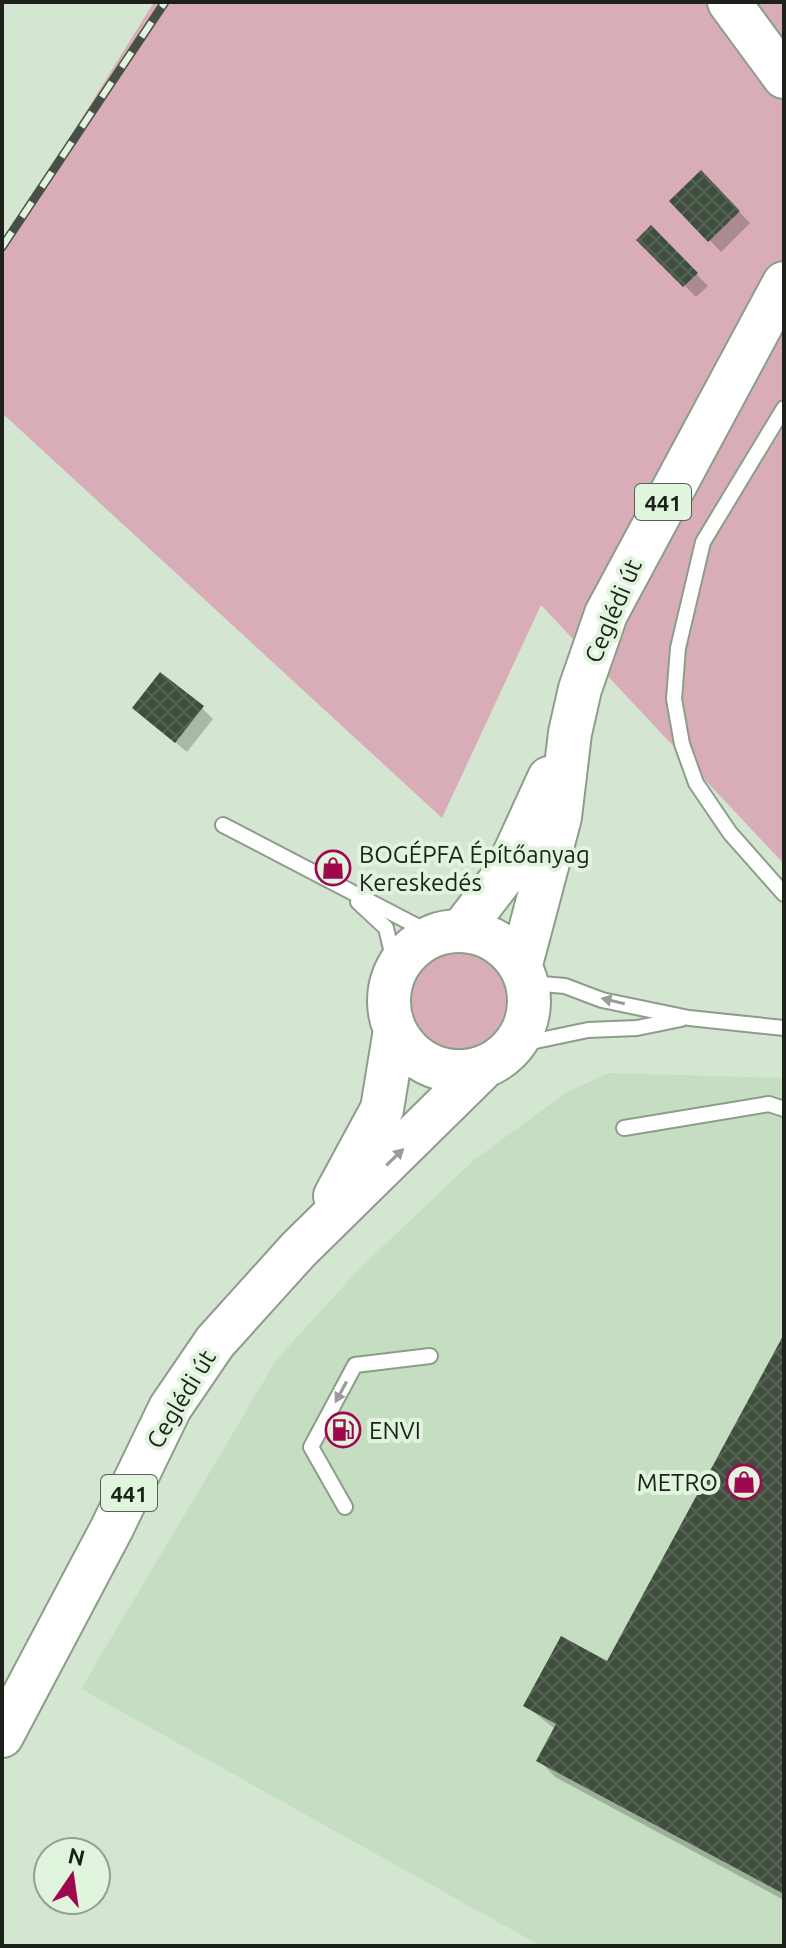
<svg xmlns="http://www.w3.org/2000/svg" width="786" height="1948" viewBox="0 0 786 1948" font-family="Ubuntu,sans-serif">
	<style>
		.built { fill: #c5ddc1 }
		.green { fill: #d8adb7 }
		.shadow { fill: #0003 }
		.building { fill: url(#building-cross-hatch) }
		.lines { fill: none; stroke-linecap: round; stroke-linejoin: round }
		.service-casing { stroke: #8c9e89; stroke-width: 18 }
		.primary-casing { stroke: #8c9e89; stroke-width: 46 }
		.service { stroke: #fff; stroke-width: 14 }
		.primary { stroke: #fff; stroke-width: 42 }
		.rail-casing { stroke: #485045; stroke-width: 9 }
		.rail { stroke: #e1f4de; stroke-width: 6; stroke-dasharray: 18; stroke-linecap: butt }
		.oneway { fill: #999c98 }
		.labels { text-anchor: middle; dominant-baseline: central; stroke-width: 8; stroke-linejoin: round; paint-order: stroke }
		.shield { fill: #e1f4de; stroke: #576155; stroke-width: 2 }
		.shield-label { font-size: 22px; font-weight: bold; fill: #1c221a }
		.street-label { font-size: 24px; fill: #1c221a; stroke: #e1f4de }
		.poi-label { font-size: 24px; fill: #1c221a; stroke: #e1f4de; text-anchor: start }
	</style>
	<defs>
		<pattern id="building-cross-hatch" width="8" height="8" patternUnits="userSpaceOnUse" patternTransform="scale(2)"><rect width="8" height="8" fill="#3f4e3d"/><path d="M0 0l8 8M0 8l8-8" fill="none" stroke="#586456"/></pattern>
	</defs>
	<rect width="100%" height="100%" fill="#d4e6d1"/>
	<path class="built" d="M609 1073 784 1078V1946H541L81 1689 277 1359 360 1268 473 1161 567 1092Z"/>
	<path class="green" d="M154 2H784V864L541 605 442 818 2 413V247Z
		M403 1000a54 54 0 1 1 108 0a54 54 0 1 1-108 0Z"/>
	<path class="shadow" d="M701 173 750 223 721 252 672 201Z
		M651 228 708 286 696 297 639 240Z
		M134 708H202L213 719 187 752Z
		M784 1338V1900L555 1777 539 1760 555 1729 526 1706 608 1664Z"/>
	<path class="building" d="M701 170 740 211 708 242 669 201Z
		M651 225 698 273 683 287 636 240Z
		M160 672 204 706 175 743 132 708Z
		M784 1334V1894L536 1761 556 1724 523 1706 561 1636 607 1661Z"/>
	<g class="lines">
		<g class="service-casing">
			<path id="service" d="M784 408 703 542 678 648 674 699 682 744 696 783 730 833 784 894
				M223 825 434 935
				M358 902 386 928 396 970
				M523 975 542 984 565 986 602 1000 689 1018 784 1028
				M512 1046 588 1030 637 1028 681 1019
				M624 1128 769 1104 784 1109
				M345 1507 311 1447 355 1365 430 1356"/>
		</g>
		<g class="primary-casing">
			<path id="primary" d="M729 2 784 77
				M461 931 505 874 549 778
				M389 1001a70 70 0 1 1 140 0a70 70 0 1 1-140 0Z
				M521 964 560 817 570 733 580 689 606 614 784 283
				M335 1196 382 1109 395 1030
				M2 1736 112 1528 170 1408 215 1342 298 1250 485 1066"/>
		</g>
		<use href="#service" class="service"/>
		<use href="#primary" class="primary"/>
		<g class="rail-casing">
			<path id="rail" d="M2 247 165 2"/>
		</g>
		<use href="#rail" class="rail"/>
	</g>
	<defs><path id="oneway-solid" d="M-6-.8H1V-3.2L6.5 0L1 3.2V.8H-6Z" transform="scale(2)"/></defs>
	<g class="oneway">
		<use href="#oneway-solid" transform="translate(613 1001) rotate(-167)"/>
		<use href="#oneway-solid" transform="translate(395 1157) rotate(-44)"/>
		<use href="#oneway-solid" transform="translate(341 1392) rotate(118)"/>
	</g>
	<defs>
		<g id="shop-ring" transform="scale(1.8)"><circle r="9.5" fill="#e1f4de" stroke="#9f084e" stroke-width="1.5"/><path d="M-5-2.5h2.3a2.7 3.5 0 0 1 5.4 0H5L5.5 6h-11ZM-1.5-2.5h3a1.5 2.3 0 0 0-3 0Z" fill="#9f084e"/></g>
		<g id="fuel-ring" transform="scale(1.8)"><circle r="9.5" fill="#e1f4de" stroke="#9f084e" stroke-width="1.5"/><path d="M-5.5-6h7V0h2V4h1.3V-2.5L3-4.5l.8-.8L6-3V5H2.5V1h-1V6h-7ZM-4.2-4.7v3.2H.2V-4.7Z" fill="#9f084e"/></g>
	</defs>
	<g fill-rule="evenodd">
		<use href="#shop-ring" x="333" y="868"/>
		<use href="#fuel-ring" x="343" y="1430"/>
		<use href="#shop-ring" x="744" y="1482"/>
	</g>
	<g class="labels">
		<g class="shield">
			<rect x="635" y="484" width="56" height="36" rx="6"/>
			<rect x="101" y="1475" width="56" height="36" rx="6"/>
		</g>
		<g class="shield-label">
			<text x="663" y="502">441</text>
			<text x="129" y="1493">441</text>
		</g>
		<g class="street-label">
			<text transform="translate(613 611) rotate(-67)">Ceglédi út</text>
			<text transform="translate(181 1399) rotate(-59)">Ceglédi út</text>
		</g>
		<g class="poi-label">
			<text x="359" y="854">BOGÉPFA Építőanyag<tspan x="359" dy="28">Kereskedés</tspan></text>
			<text x="369" y="1430">ENVI</text>
			<text x="718" y="1482" text-anchor="end">METRO</text>
		</g>
	</g>
	<rect width="786" height="1948" fill="none" stroke="#1c221a" stroke-width="8"/>
	<g transform="translate(72 1876) rotate(13)"><circle r="38" fill="#e1f4de" stroke="#92a090" stroke-width="2"/>
	<path d="M0-6L14 30L0 20L-14 30Z" fill="#9f084e"/>
	<text y="-12" font-size="22" font-weight="bold" text-anchor="middle" fill="#1c221a">N</text>
	</g>
</svg>
